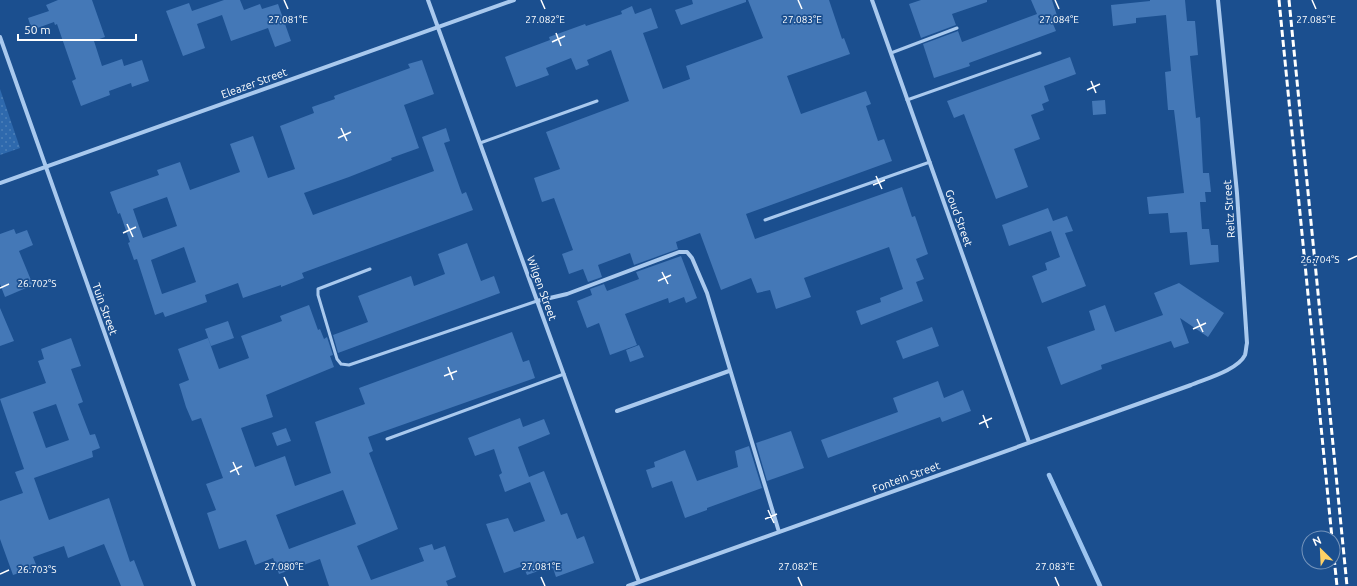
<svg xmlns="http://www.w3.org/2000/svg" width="1357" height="586" viewBox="0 0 1357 586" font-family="Ubuntu,sans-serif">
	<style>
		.grass { fill: url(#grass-dots) }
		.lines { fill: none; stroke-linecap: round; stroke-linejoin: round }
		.stream { stroke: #9cc4f0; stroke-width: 4.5 }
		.building { fill: #4478b7; fill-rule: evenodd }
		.service { stroke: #a9c9ee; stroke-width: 3 }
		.minor { stroke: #a9c9ee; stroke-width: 4 }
		.rail { stroke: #fff; stroke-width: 3; stroke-dasharray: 7 3; stroke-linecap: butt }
		.ticks { fill: none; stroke: #fff; stroke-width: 1.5 }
		.labels { text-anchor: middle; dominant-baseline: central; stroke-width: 3.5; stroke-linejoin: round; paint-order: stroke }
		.street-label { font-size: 11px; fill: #fff; stroke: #1b4f8f }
		.ticks-label { font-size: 10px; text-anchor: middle; fill: #fff; stroke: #1b4f8f; stroke-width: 3.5; stroke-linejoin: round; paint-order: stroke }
	</style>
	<defs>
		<pattern id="grass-dots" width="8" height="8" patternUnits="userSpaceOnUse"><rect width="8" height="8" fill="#2e69ad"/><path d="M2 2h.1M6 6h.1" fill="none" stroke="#4d80b9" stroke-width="1.8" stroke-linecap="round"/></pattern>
	</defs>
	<rect width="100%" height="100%" fill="#1b4f8f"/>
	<path class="grass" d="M0 89 20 148 0 155Z"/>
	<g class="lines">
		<path class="stream" d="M1049 475 1100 586"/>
	</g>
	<path class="building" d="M58 0H92L105 37 94 41 102 66 122 59 124 66 142 60 149 81 132 87 131 83 109 91 110 95 81 106 72 81 76 79 57 24 55 25 54 22 32 30 28 18 49 11 46 5Z
		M224 0H240L244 10 260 4 262 9 278 4 291 41 275 47 268 28 231 41 222 15 197 24 205 48 183 56 166 11 189 3 192 11Z
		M692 0H746V2L681 25 675 10 693 4Z
		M748 0H829L842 39 844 38 850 54 787 76 801 114 866 91 871 104 866 106 878 141 884 139 892 161 746 214 755 239 902 187 912 217 915 216 928 254 916 259 924 279 916 282 923 301 861 325 856 311 881 302 880 298 903 289 889 247 804 278 811 297 776 309 770 290 757 293 751 278 721 290 700 233 676 242 678 249 634 265 630 253 598 265 602 277 588 282 583 269 569 274 562 254 573 250 554 198 542 202 534 178 560 169 546 132 629 101 611 50 587 60 589 65 576 70 571 58 546 68 549 75 516 87 505 57 550 40 549 37 585 24 586 26 622 14 621 11 632 6 635 14 651 8 658 28 643 33 663 89 690 79 686 66 763 38Z
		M921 0H987V2L952 14 956 25 921 38 909 4Z
		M1031 0H1052L1059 22 1053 24 1056 31 969 63 970 66 934 78 923 44 958 31 962 42 1037 14Z
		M1150 0H1185L1187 21H1195L1198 55 1190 56 1196 118 1200 117 1203 173H1209L1211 192H1205L1206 202H1200L1202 229H1209L1211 245H1218L1219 262 1190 265 1187 232 1170 233 1168 213 1149 214 1147 197 1184 193 1174 110H1168L1165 72 1171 71 1166 15 1136 18V23L1113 26 1111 5 1150 1Z
		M1070 57 1076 74 1044 86 1049 101 1042 104 1044 110 1031 115 1040 139 1014 149 1028 187 996 199 964 114 954 118 947 101Z
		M422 60 434 94 404 105 419 148 391 158 392 160 349 177 304 193 313 215 434 171 422 137 446 128 450 141 444 143 462 194 466 192 473 210 302 273 304 278 281 287V285L243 298 238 283 205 295 207 302 165 317 163 312 155 315 137 259 134 260 128 243 130 242 120 213 118 214 110 192 159 175 157 170 180 162 190 190 240 172 230 144 253 136 268 178 295 169 280 126 314 113 312 107 335 99 334 96 410 68 408 64ZM167 197 177 226 143 238 133 209ZM184 247 196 282 162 294 151 260Z
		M1105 100 1106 114 1093 115 1092 101Z
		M1048 208 1053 221 1067 216 1073 231 1065 233 1086 286 1042 303 1032 276 1047 270 1045 263 1060 257 1051 231 1009 246 1002 225Z
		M14 229 16 234 27 230 33 245 19 251 33 285 5 297 0 284V234Z
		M467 243 481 281 494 276 500 293 338 353 333 335 368 322 358 296 411 276 414 286 445 274 438 254Z
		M681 256 697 298 686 303 684 297 669 303 668 298 625 314 637 345 610 355 599 323 587 328 577 301 592 295 590 289 604 284 607 291 639 279 636 272Z
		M1179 283 1224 313 1208 337 1180 318 1189 343 1174 348 1171 341 1101 365 1102 369 1061 385 1047 347 1095 330 1089 311 1105 305 1115 332 1163 315 1154 293Z
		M309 305 318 330 320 329 324 339 327 337 333 355 330 356 334 367 266 395 273 417 241 428 255 467 285 456 295 486 331 473 315 422 365 404 359 388 512 332 523 362 529 360 535 378 368 437 373 451 369 453 398 529 357 546 371 580 424 561 419 548 432 544 434 550 445 546 456 577 446 581 448 586H329L320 559 279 574 273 558 255 565 246 540 219 549 207 513 216 510 206 484 223 478 201 418 192 421 186 407 179 384 189 380 178 349 208 338 219 369 249 358 241 336 282 321 280 316ZM343 490 356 524 289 549 276 515Z
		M0 308 14 341 0 346Z
		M228 321 234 338 211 346 205 329Z
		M932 327 939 346 903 359 896 341Z
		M71 338 81 366 71 369 83 402 78 404 90 435 95 434 100 448 92 451 93 457 34 478 49 520 109 498 130 562 134 560 144 586H121L104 544 68 558 64 546 33 557 37 567 13 575 0 539V501L23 493 15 472 24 469 0 399 46 383 38 361 44 359 41 349ZM56 404 69 440 46 448 33 412Z
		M639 345 644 357 630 362 626 350Z
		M938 381 944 398 963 390 971 411 942 422 940 417 828 458 821 440 898 412 893 398Z
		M520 418 523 427 544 419 550 434 518 447 529 477 544 471 561 515 567 513 577 539 584 536 594 563 556 577 553 568 545 571 544 569 527 575 523 566 504 573 486 524 508 518 514 532 545 521 530 482 505 492 499 475 502 473 494 449 475 456 468 438Z
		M286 428 291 441 277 446 272 433Z
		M791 431 804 468 767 481 756 443Z
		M749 446 762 488 707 508V510L685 518 672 481 652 488 646 470 655 467 654 462 685 450 697 481 738 467 735 451Z"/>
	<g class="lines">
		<path class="service" d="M891 53 957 28
			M907 100 1040 53
			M480 143 597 101
			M765 220 930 162
			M370 269 318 289V295L337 359 341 364 349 365 537 301
			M387 439 564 374"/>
		<path class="minor" d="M428 0 639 582
			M872 0 1029 442
			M0 37 194 586
			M0 183 514 0
			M537 301 567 294 679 252H687L692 258 707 293 779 532
			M617 411 729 371
			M628 586 1191 385C1205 379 1238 370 1245 355 1246 352 1246 347 1247 343L1237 193 1218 0"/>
		<path class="rail" d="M1279 0 1332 538
			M1289 0 1347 586
			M1333 548 1337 586"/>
	</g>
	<path class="ticks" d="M284 0 288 9M541 0 545 9M798 0 802 9M1055 0 1059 9M1312 0 1316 9M556 33 561 46M552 42 565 36M1091 81 1096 93M1087 90 1100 84M341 128 347 141M338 138 351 132M876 176 882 189M873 185 885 180M127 224 133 237M123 233 136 227M1348 260 1357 256M662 272 668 284M658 281 671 275M0 288 9 284M1197 319 1203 332M1193 329 1206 323M448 367 453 380M444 376 457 371M983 415 988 428M979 424 992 418M233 462 239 475M230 472 242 466M768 510 774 523M765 519 777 514M0 574 9 570M284 577 288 586M541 577 545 586M798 577 802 586M1055 577 1059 586"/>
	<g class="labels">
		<g class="street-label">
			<text transform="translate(254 83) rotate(-20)">Eleazer Street</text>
			<text transform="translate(1229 209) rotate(-94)">Reitz Street</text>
			<text transform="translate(959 218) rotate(70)">Goud Street</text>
			<text transform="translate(542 288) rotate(70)">Wilgen Street</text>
			<text transform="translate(105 309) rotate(70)">Tuin Street</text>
			<text transform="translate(906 477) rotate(-20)">Fontein Street</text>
		</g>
	</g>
	<g class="ticks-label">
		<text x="288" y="23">27.081°E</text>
		<text x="545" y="23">27.082°E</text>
		<text x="802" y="23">27.083°E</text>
		<text x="1059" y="23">27.084°E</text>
		<text x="1316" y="23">27.085°E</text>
		<text x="1320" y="263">26.704°S</text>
		<text x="37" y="287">26.702°S</text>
		<text x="284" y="570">27.080°E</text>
		<text x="541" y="570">27.081°E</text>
		<text x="798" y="570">27.082°E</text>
		<text x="1055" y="570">27.083°E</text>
		<text x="37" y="573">26.703°S</text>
	</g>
	<g transform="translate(1321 550) rotate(336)"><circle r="19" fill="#1b4f8f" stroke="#7695bc"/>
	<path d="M0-3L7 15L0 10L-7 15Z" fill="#ffd166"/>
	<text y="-6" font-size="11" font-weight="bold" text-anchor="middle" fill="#ffffff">N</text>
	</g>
	<path d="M18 34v6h118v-6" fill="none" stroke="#ffffff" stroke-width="2"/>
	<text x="24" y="34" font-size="12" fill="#ffffff" stroke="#1b4f8f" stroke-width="3" paint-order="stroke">50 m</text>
</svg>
